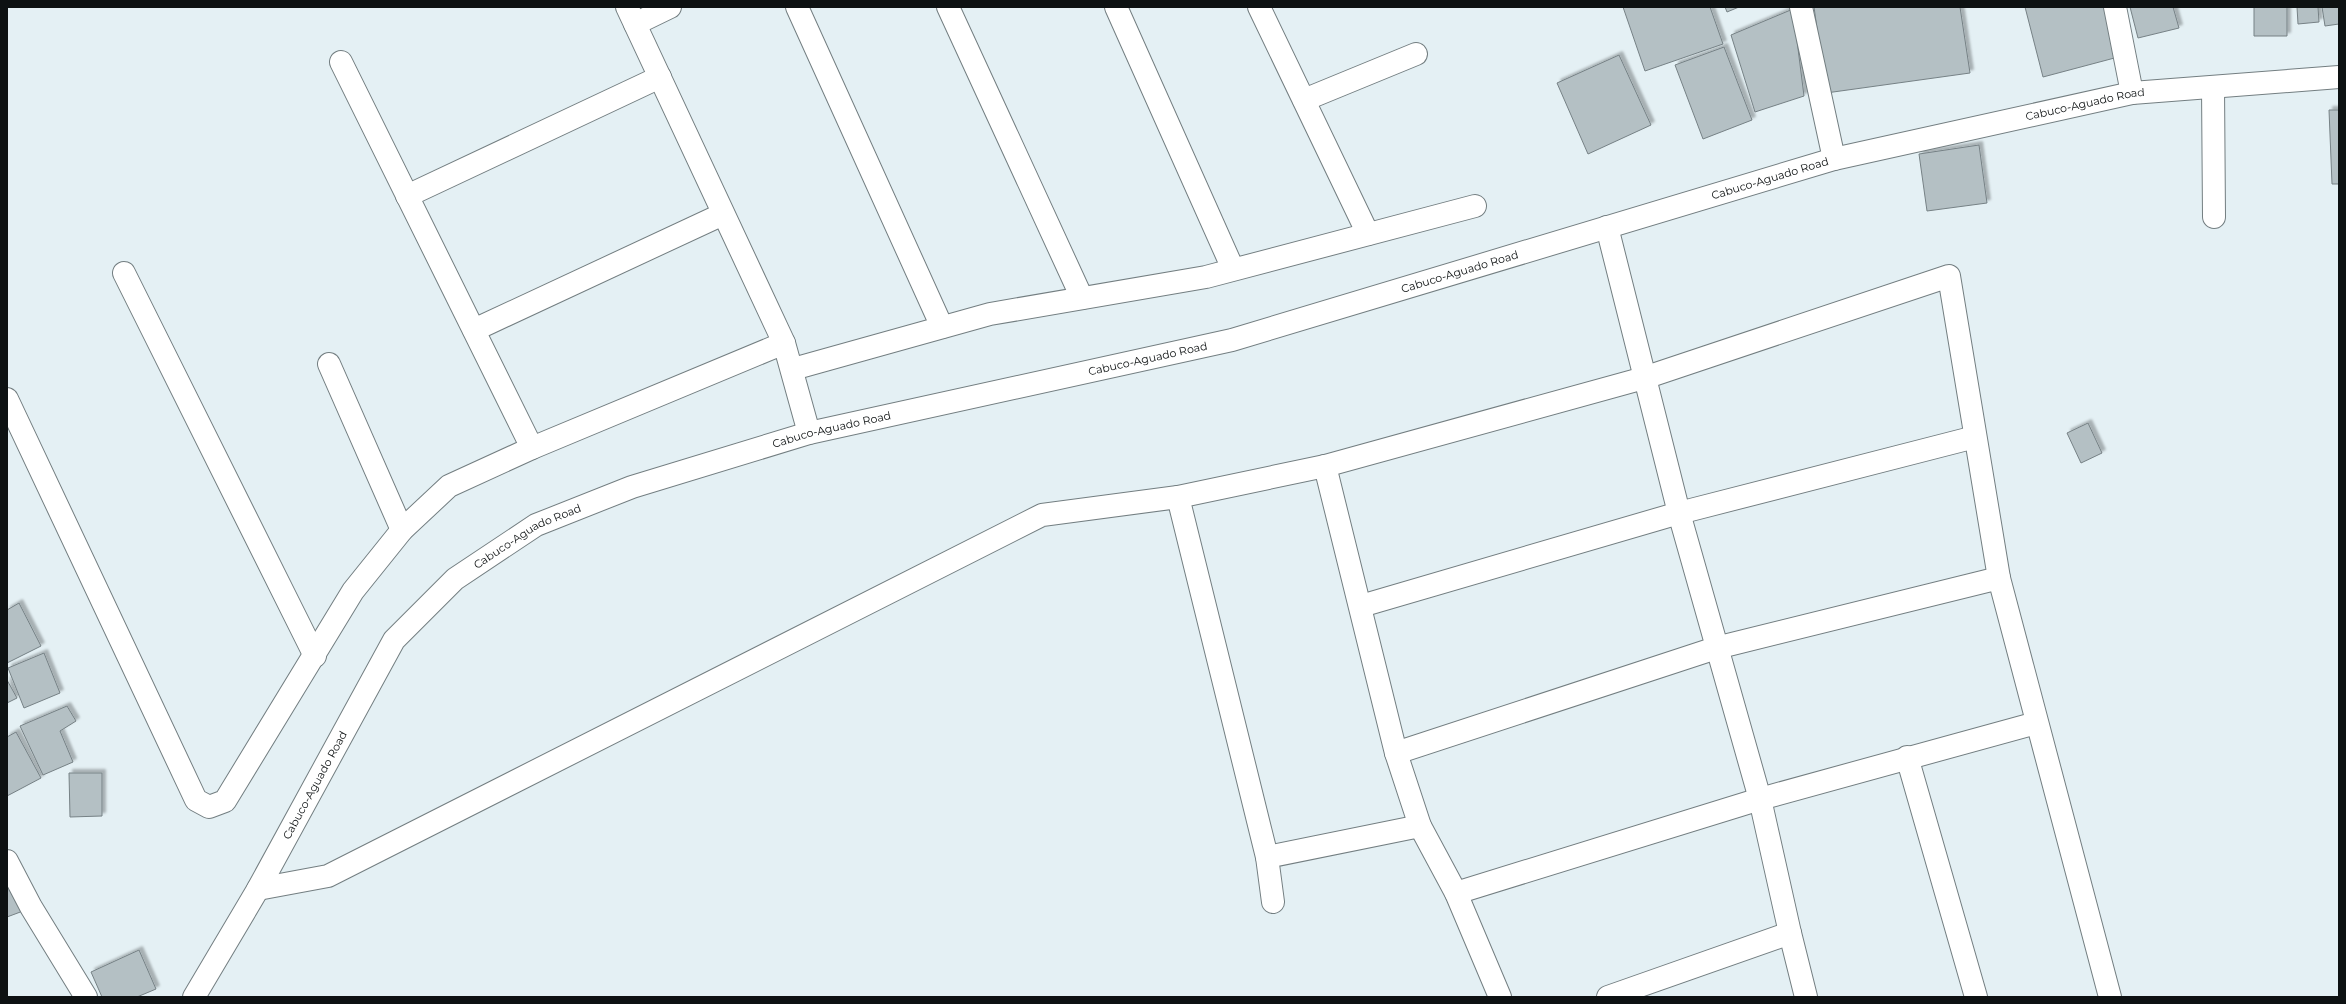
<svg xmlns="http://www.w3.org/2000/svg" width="2346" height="1004" viewBox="0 0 2346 1004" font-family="Montserrat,sans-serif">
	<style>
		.building { fill: #b4c0c4; stroke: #768185; filter: url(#shadow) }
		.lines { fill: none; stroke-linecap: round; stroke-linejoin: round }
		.minor-casing { stroke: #737e81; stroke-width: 24 }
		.minor { stroke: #fff; stroke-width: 22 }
		.labels { text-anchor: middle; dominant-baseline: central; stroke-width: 3; stroke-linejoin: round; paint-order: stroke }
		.street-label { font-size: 11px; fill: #0d1112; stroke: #fff }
	</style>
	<defs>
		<filter id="shadow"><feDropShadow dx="3.5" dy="-3.5" stdDeviation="1" flood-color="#0004"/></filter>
	</defs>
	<rect width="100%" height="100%" fill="#e4f0f4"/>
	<path class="building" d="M1623 7H1710L1723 44 1645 71Z
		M1725 7H1739L1727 12Z
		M1814 7H1960L1970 73 1826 93Z
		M2025 7H2109L2122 56 2043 77Z
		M2130 7H2173L2179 28 2138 38Z
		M2254 7H2287V36H2254Z
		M2297 7H2318L2319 22 2298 24Z
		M2322 7H2339V24L2325 26Z
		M1793 9 1804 96 1755 112 1731 35Z
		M1724 47 1752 120 1703 139 1675 65Z
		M1619 55 1651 125 1588 154 1557 83Z
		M2329 110H2339V184H2332Z
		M1979 145 1987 203 1927 211 1919 154Z
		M2088 423 2102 453 2081 463 2067 433Z
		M19 603 41 646 7 663V610Z
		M44 653 60 693 24 708 8 668Z
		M7 680 17 698 7 703Z
		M67 706 76 721 60 731 73 762 43 775 20 726Z
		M16 732 41 778 7 796V737Z
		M69 773H102V816L70 817Z
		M7 879 23 911 7 917Z
		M139 950 156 989 137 997H102L91 972Z"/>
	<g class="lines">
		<g class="minor-casing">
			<g id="minor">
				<path d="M627 7 784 343"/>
				<path d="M797 7 942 327"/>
				<path d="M948 7 1082 298"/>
				<path d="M1116 7 1233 269"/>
				<path d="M1259 7 1368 234"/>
				<path d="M1801 7 1834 159"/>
				<path d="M2115 7 2132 93"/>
				<path d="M635 24 670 7"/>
				<path d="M341 62 532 448"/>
				<path d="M2213 87 2214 217"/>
				<path d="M1304 100 1416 54"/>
				<path d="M407 196 660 77"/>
				<path d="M1607 227 1679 513 1760 799 1790 933 1806 997"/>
				<path d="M124 273 315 656"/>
				<path d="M474 330 723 214"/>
				<path d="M329 364 402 530"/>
				<path d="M793 369 990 314 1206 277 1475 206"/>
				<path d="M7 399 196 800 209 807 225 801 353 591 402 530 449 486 532 448 784 343 809 433"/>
				<path d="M1325 466 1396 753 1420 826"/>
				<path d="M1178 497 1325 466 1644 378 1949 276 1999 578 2110 997"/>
				<path d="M1361 606 1679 513 1975 437"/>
				<path d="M1396 753 1716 648 1999 578"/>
				<path d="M1907 757 1976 997"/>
				<path d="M7 861 31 907 86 997"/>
				<path d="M258 889 328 876 1042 515 1178 497 1267 857"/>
				<path d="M1456 893 1760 799 2036 723"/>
				<path d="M1273 902 1267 857 1420 826 1456 893 1500 997"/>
				<path id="s1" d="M194 997 258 889 394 640 455 579 536 525 632 487 809 433 1232 340 1834 159 2132 93 2339 77"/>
				<path d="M1608 997 1790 933"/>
			</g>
		</g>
		<use href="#minor" class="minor"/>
	</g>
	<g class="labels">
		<g class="street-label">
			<text stroke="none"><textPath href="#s1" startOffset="2200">Cabuco-Aguado Road</textPath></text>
			<text stroke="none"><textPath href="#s1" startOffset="1876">Cabuco-Aguado Road</textPath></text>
			<text stroke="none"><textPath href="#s1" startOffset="1552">Cabuco-Aguado Road</textPath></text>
			<text stroke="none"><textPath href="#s1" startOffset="1228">Cabuco-Aguado Road</textPath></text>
			<text stroke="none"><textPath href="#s1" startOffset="904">Cabuco-Aguado Road</textPath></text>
			<text stroke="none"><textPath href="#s1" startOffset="580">Cabuco-Aguado Road</textPath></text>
			<text stroke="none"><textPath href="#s1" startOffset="244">Cabuco-Aguado Road</textPath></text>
		</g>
	</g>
	<rect width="2346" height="1004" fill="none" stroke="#0d1112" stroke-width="16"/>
</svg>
